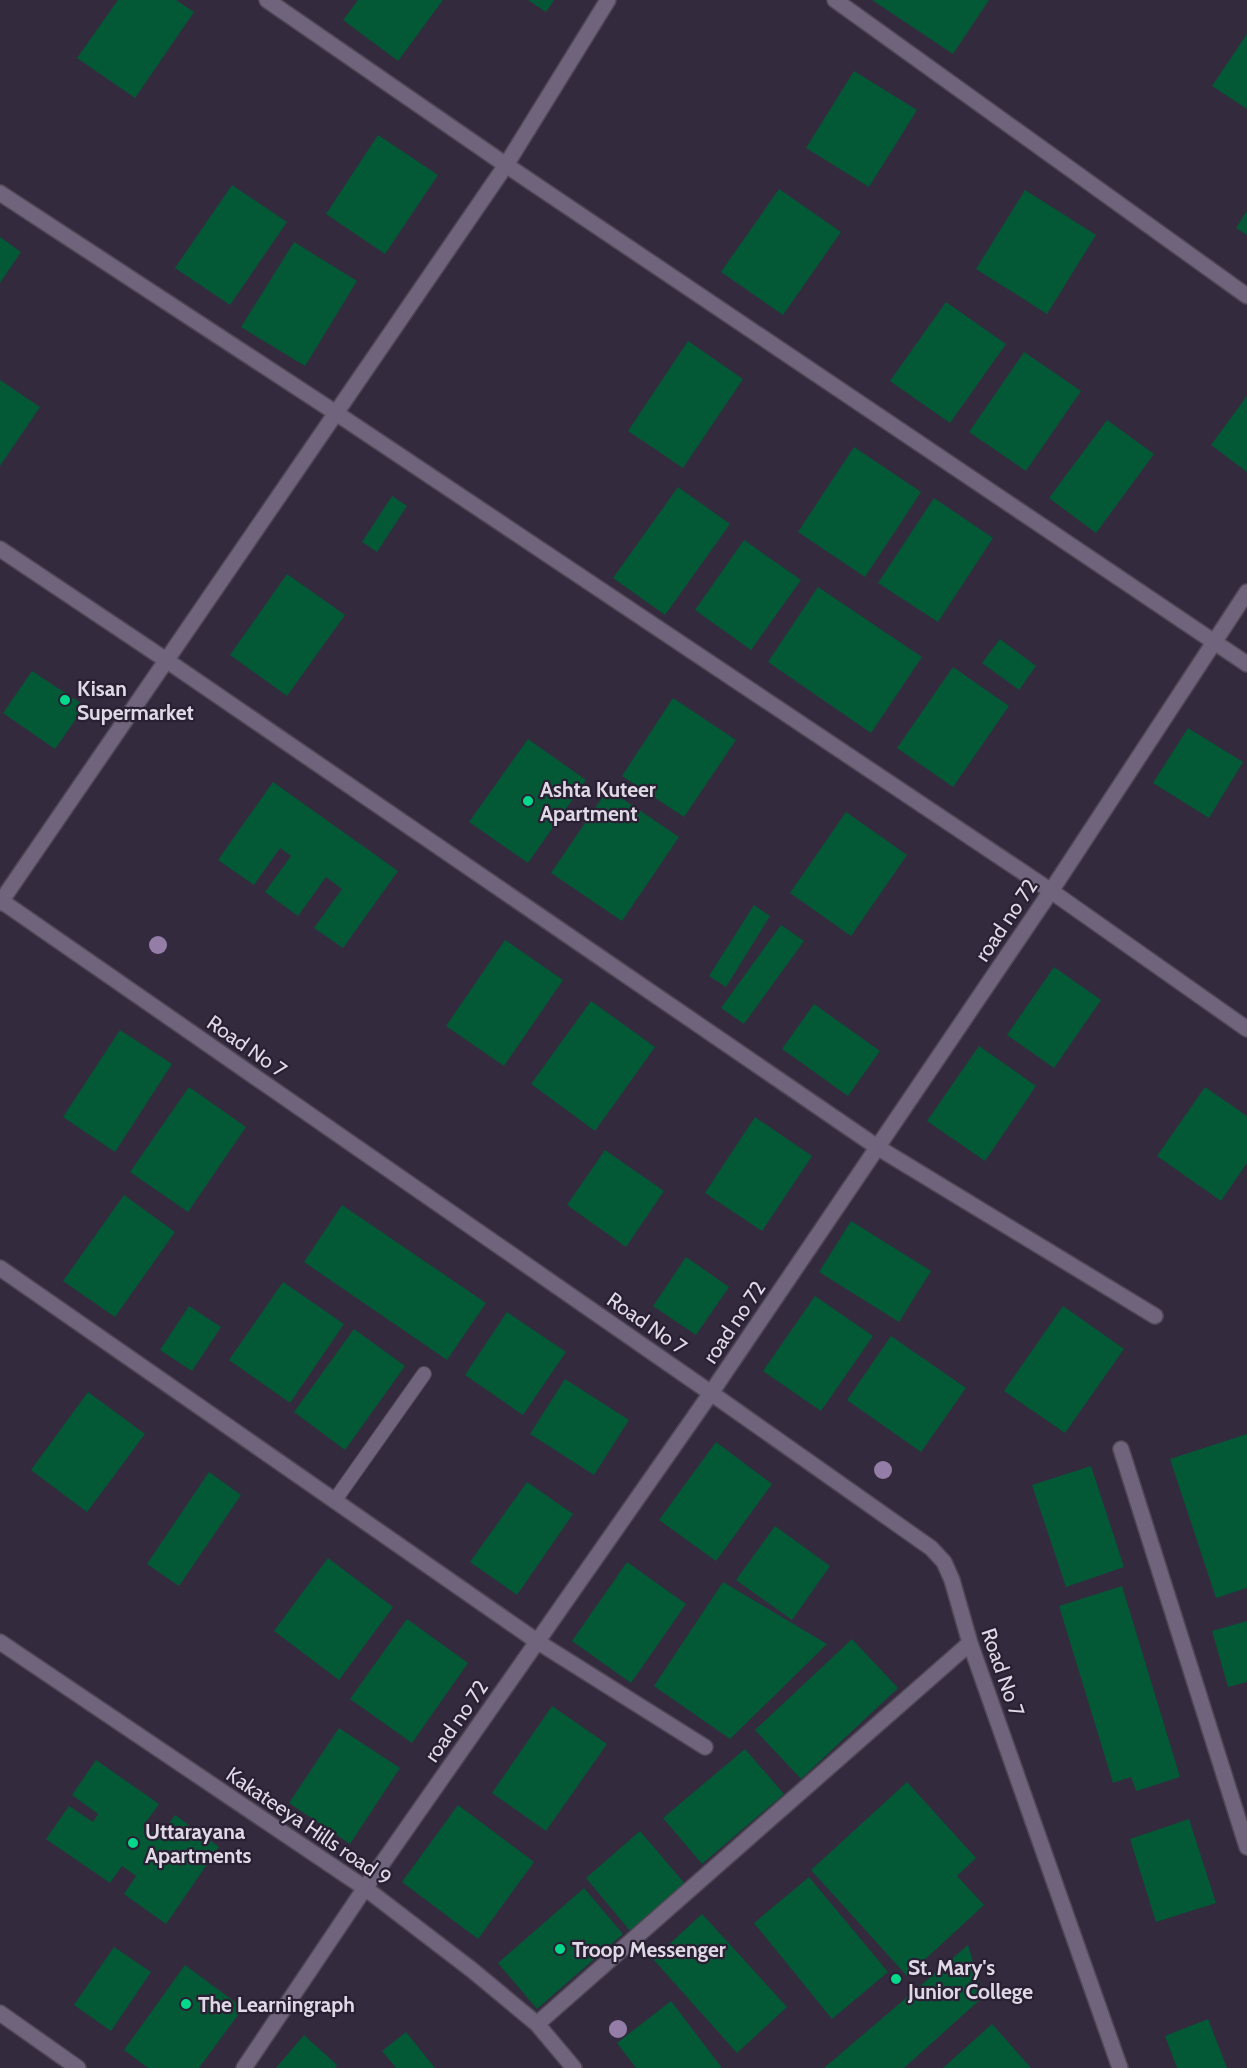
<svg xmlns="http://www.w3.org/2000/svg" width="1247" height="2068" viewBox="0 0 1247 2068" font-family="Cabin,sans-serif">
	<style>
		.building { fill: #035836 }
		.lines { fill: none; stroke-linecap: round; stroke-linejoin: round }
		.service-casing { stroke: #4f4656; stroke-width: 16 }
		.minor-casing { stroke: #4f4656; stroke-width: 18 }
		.service { stroke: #6f647b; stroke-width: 14 }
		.minor { stroke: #6f647b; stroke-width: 15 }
		.tree { fill: #947ea8 }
		.poi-dot { fill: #04d98b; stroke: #2a2033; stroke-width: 2 }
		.labels { text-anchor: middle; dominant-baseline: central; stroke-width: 4.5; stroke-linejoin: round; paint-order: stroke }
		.poi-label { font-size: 21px; font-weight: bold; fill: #dfd9e6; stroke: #2a2033; text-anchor: start }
		.street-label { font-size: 21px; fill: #dfd9e6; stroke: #2a2033 }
	</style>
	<rect width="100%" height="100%" fill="#342a3e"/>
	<path class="building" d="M118 0H176L194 12 135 98 77 58Z
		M358 0H443L398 61 343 20Z
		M528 0H554L546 12Z
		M872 0H989L953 54Z
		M1247 34V109L1212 86Z
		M854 71 917 110 869 187 806 148Z
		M378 135 438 175 385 254 326 214Z
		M232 185 287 222 230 305 175 268Z
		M779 189 841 232 783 315 721 272Z
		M1025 190 1096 235 1047 314 976 269Z
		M1247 211V235L1236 228Z
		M0 237 21 252 0 283Z
		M294 242 357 281 305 366 241 327Z
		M946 302 1006 344 950 423 890 381Z
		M688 341 743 379 683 468 628 431Z
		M1024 352 1081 391 1026 471 969 432Z
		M0 380 40 407 0 466Z
		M1247 396V472L1211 445Z
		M1107 420 1154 454 1096 533 1049 498Z
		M854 447 921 492 865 577 798 532Z
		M678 487 730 524 665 615 613 578Z
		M392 496 407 506 377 552 362 542Z
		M934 498 993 538 938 622 878 583Z
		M744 540 801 580 751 650 695 610Z
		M287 574 345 615 287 696 230 655Z
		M818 587 922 657 871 733 768 662Z
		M1000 639 1036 666 1019 690 982 663Z
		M953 667 1009 706 953 787 897 748Z
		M32 671 85 706 55 749 3 713Z
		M673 698 736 740 684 817 622 776Z
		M1188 728 1243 762 1209 818 1153 783Z
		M528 739 586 780 528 863 469 822Z
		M273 782 398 871 343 948 314 928 342 889 326 877 298 916 265 892 291 856 280 848 254 885 218 860Z
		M608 789 679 837 622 921 551 873Z
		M846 812 907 855 851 936 790 893Z
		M754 905 770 916 726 987 709 976Z
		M781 925 804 941 744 1024 721 1008Z
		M505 940 563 980 504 1066 446 1026Z
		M1054 967 1101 1000 1054 1068 1007 1035Z
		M591 1001 655 1047 595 1131 531 1084Z
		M814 1004 880 1051 848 1096 782 1049Z
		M120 1030 172 1064 115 1152 63 1117Z
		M979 1046 1036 1086 985 1161 927 1121Z
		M189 1087 246 1127 188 1212 130 1172Z
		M1205 1087 1247 1116V1163L1221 1201 1157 1156Z
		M755 1117 812 1156 762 1231 705 1193Z
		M605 1150 664 1191 626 1247 567 1205Z
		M124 1195 175 1232 115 1317 63 1281Z
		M342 1205 486 1303 447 1360 304 1262Z
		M851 1221 931 1271 899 1322 819 1272Z
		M686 1257 729 1287 696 1335 653 1306Z
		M283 1282 344 1324 290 1403 229 1360Z
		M815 1296 873 1336 821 1411 763 1371Z
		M189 1306 221 1327 192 1371 160 1350Z
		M1063 1306 1124 1349 1065 1433 1004 1391Z
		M507 1312 566 1352 523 1415 465 1375Z
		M354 1329 405 1366 345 1450 294 1412Z
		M891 1336 966 1388 921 1452 847 1400Z
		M565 1379 629 1420 594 1475 530 1434Z
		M88 1392 145 1434 87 1512 31 1470Z
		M1247 1434V1588L1216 1598 1170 1459Z
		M716 1442 772 1484 716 1561 659 1520Z
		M1091 1466 1124 1567 1066 1587 1032 1485Z
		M209 1472 241 1495 179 1586 147 1564Z
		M527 1482 573 1514 517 1595 470 1562Z
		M775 1526 830 1566 792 1620 736 1580Z
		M328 1558 393 1607 339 1680 274 1631Z
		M627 1562 686 1604 631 1683 572 1641Z
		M723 1582 827 1644 730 1739 654 1686Z
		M1122 1586 1180 1777 1136 1791 1131 1777 1113 1783 1059 1606Z
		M407 1619 468 1663 412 1743 350 1699Z
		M1247 1621V1682L1228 1687 1212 1631Z
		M852 1639 898 1688 801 1779 755 1730Z
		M552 1706 607 1744 546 1831 492 1793Z
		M339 1728 400 1768 350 1844 289 1803Z
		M745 1749 784 1794 702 1864 663 1818Z
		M96 1760 159 1804 143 1826 159 1837 175 1815 219 1847 166 1924 124 1894 136 1876 122 1866 110 1883 46 1839 69 1806 93 1822 98 1814 72 1795Z
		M907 1782 976 1858 957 1876 984 1905 907 1976 811 1870Z
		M458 1805 534 1862 478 1939 402 1882Z
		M1189 1819 1216 1903 1156 1922 1130 1839Z
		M640 1831 685 1884 630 1931 586 1878Z
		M809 1877 888 1972 832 2019 754 1923Z
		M584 1888 623 1934 537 2009 498 1963Z
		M702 1914 787 2007 737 2053 653 1959Z
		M968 1945 983 1997 904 2068H824Z
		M114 1947 151 1972 111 2031 74 2005Z
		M185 1965 243 2008 199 2068H148L124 2050Z
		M671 2001 722 2068H636L617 2043Z
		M1208 2019 1227 2068H1177L1165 2036Z
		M992 2024 1031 2068H943Z
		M406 2032 435 2068H396L382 2051Z
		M304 2035 337 2065 335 2068H276Z"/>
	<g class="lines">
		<g class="service-casing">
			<path id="service" d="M335 1500 424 1374"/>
		</g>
		<g class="minor-casing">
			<path id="minor" d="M267 0 506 165 1247 664
				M835 0 1247 296
				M0 193 336 413 1051 891 1247 1029
				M0 549 166 660 877 1147 1155 1316
				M0 900 711 1393 931 1548 944 1562 952 1580 970 1643 1120 2068
				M0 903 506 165 608 0
				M0 1268 538 1642 705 1747
				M1121 1449 1247 1847
				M0 1642 365 1888 472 1970 537 2024 574 2068
				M0 2013 78 2068
				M537 2024 970 1643
				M244 2068 365 1888 711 1393 1051 891 1247 592"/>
		</g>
		<use href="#service" class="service"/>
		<use href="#minor" class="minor"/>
	</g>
	<g class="tree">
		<circle cx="158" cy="945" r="9"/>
		<circle cx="883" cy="1470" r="9"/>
		<circle cx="618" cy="2029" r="9"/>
	</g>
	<g class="poi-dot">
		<circle cx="65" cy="700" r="6"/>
		<circle cx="528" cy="801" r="6"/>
		<circle cx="133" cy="1843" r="6"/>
		<circle cx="560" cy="1949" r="6"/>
		<circle cx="896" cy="1979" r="6"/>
		<circle cx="186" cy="2004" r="6"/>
	</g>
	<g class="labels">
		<g class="poi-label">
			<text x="77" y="688">Kisan<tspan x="77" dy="24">Supermarket</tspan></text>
			<text x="540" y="789">Ashta Kuteer<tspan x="540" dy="24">Apartment</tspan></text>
			<text x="145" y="1831">Uttarayana<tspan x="145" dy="24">Apartments</tspan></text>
			<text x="572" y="1949">Troop Messenger</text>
			<text x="908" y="1967">St. Mary's<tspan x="908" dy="24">Junior College</tspan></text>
			<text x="198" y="2004">The Learningraph</text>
		</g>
		<g class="street-label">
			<text transform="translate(1006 920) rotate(-56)">road no 72</text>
			<text transform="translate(247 1046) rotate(35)">Road No 7</text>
			<text transform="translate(734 1322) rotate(-56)">road no 72</text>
			<text transform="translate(647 1323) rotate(35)">Road No 7</text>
			<text transform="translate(1003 1672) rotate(71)">Road No 7</text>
			<text transform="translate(456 1721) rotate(-55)">road no 72</text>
			<text transform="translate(309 1826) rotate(34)">Kakateeya Hills road 9</text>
		</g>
	</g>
</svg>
